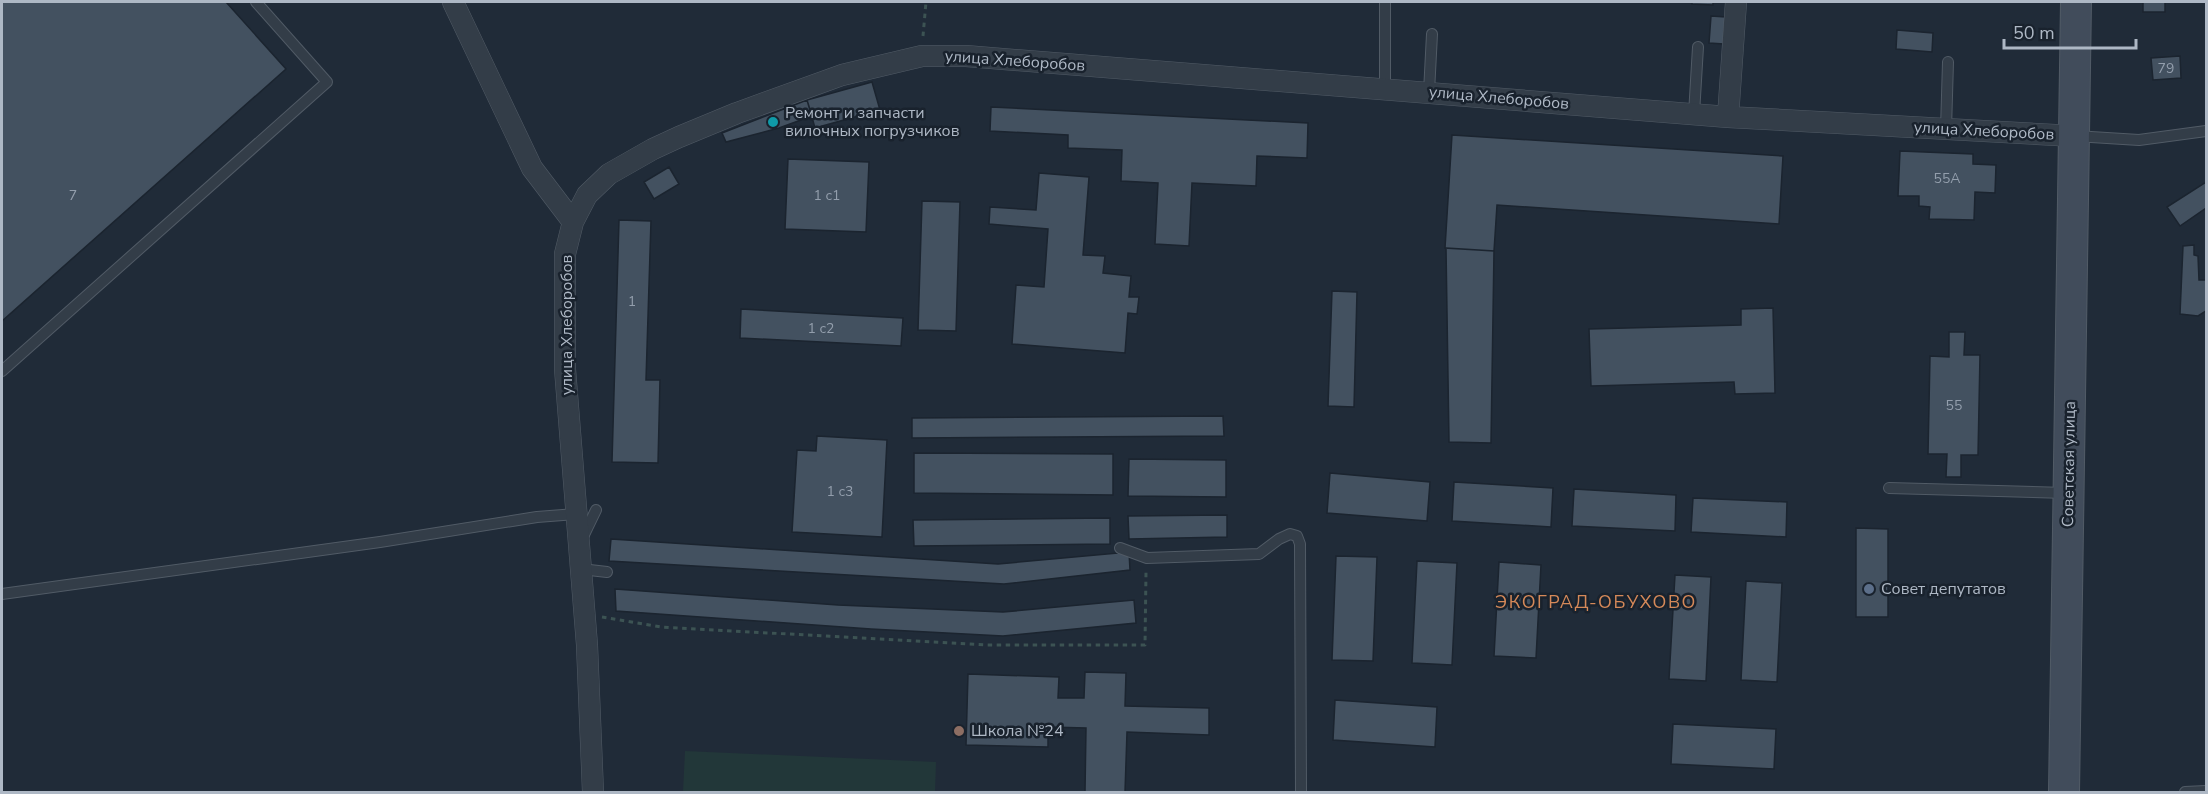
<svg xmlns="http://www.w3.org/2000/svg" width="2208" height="794" viewBox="0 0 2208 794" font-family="'Nunito Sans',sans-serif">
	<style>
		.green { fill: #223739 }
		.building { fill: #435160; stroke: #1b242f; stroke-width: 1.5 }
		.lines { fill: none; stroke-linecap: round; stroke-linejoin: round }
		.service-casing { stroke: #515b66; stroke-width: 12 }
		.minor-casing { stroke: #515b66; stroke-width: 22 }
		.secondary-casing { stroke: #515b66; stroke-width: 32 }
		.path { stroke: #3c5353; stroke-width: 3; stroke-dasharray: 4.5 4.5; stroke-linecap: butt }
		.service { stroke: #333d48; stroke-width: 10 }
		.minor { stroke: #333d48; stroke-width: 21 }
		.secondary { stroke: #414c5b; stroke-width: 30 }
		.culture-dot { fill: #0f9aa8; stroke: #19222d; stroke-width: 2 }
		.service-dot { fill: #5c6f8a; stroke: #19222d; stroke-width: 2 }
		.education-dot { fill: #8d6e63; stroke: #19222d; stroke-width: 2 }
		.labels { text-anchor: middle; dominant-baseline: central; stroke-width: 5; stroke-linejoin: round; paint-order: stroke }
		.number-label { font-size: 14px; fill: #939eac }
		.street-label { font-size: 16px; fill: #aeb8c5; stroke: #19222d }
		.poi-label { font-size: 16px; fill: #aeb8c5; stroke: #19222d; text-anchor: start }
		.neighbourhood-label { font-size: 18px; letter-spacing: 1.5px; fill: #d58959; stroke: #19222d }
	</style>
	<rect width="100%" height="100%" fill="#202b38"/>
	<path class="green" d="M685 751 936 762 935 792H683Z"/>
	<path class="building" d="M2 2H226L286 69 2 321Z
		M1692 2H1713V5L1692 4Z
		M2143 2H2165V12H2143Z
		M1711 16 1726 17 1724 44 1709 43Z
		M1897 30 1933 33 1932 52 1896 49Z
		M2180 56 2181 78 2153 80 2151 58Z
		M872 82 880 110 815 128 807 100Z
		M807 100 812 116 779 128 726 142 722 133Z
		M991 107 1308 123 1307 158 1257 156 1256 186 1192 183 1189 246 1155 244 1158 183 1121 181 1122 150 1068 148V135L990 131Z
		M1452 135 1783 156 1779 224 1497 205 1494 251 1445 248Z
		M1900 151 1973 154V164L1996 165 1995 193 1975 192 1974 220 1929 219 1930 207 1919 206V196H1898Z
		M788 159 869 162 866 232 785 229Z
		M669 167 679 184 654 199 644 182Z
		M1039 173 1089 177 1083 255 1105 256 1103 273 1131 276 1129 297H1139L1137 314 1128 313 1125 353 1012 344 1016 285 1044 287 1048 229 989 224 990 207 1036 210Z
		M2206 182V208L2180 226 2167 207Z
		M922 201 960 202 956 331 918 330Z
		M619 220 651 221 646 380H660L658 463 612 462Z
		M2194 245V255L2198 256 2199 280H2206V311L2198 316 2180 314 2183 246Z
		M1446 248 1494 251 1491 443 1449 442Z
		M1332 291 1357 292 1354 407 1328 406Z
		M1773 308 1775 393 1735 394 1734 382 1591 386 1589 329 1741 325V309Z
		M741 309 903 318 901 346 740 338Z
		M1949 332H1965L1964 355H1980L1978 455H1961V477H1946L1947 454H1928L1930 356 1949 357Z
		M1223 416 1224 436 912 438V418Z
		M817 436 887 440 882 537 792 532 797 450 816 451Z
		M914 453 1113 454V495L914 493Z
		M1129 459 1226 460V497L1128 496Z
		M1330 473 1430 482 1427 521 1327 513Z
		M1454 482 1553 488 1551 527 1452 521Z
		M1574 489 1676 495 1675 531 1572 526Z
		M1693 498 1787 502 1786 537 1691 532Z
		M1227 515V537L1129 539 1128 516Z
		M1110 518V544L914 546 913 520Z
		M1856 528 1888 529V617H1856Z
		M611 539 998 564 1129 552 1130 570 1004 584 609 561Z
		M1336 556 1377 557 1373 661 1332 660Z
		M1417 561 1457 563 1452 665 1412 663Z
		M1499 562 1541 565 1536 658 1494 656Z
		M1675 575 1711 577 1706 681 1669 679Z
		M1746 581 1782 583 1777 682 1741 680Z
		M615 589 838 605 1003 612 1134 600 1136 623 1003 636 871 629 616 611Z
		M1085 672 1126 673 1125 706 1209 708V735L1127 732 1125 792H1085L1086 728 1048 727V747L966 745 968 674 1059 677 1058 698H1084Z
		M1335 700 1437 707 1435 747 1333 740Z
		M1673 724 1776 729 1774 769 1671 764Z"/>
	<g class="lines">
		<g class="service-casing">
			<path id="service" d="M1385 2V88
				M1429 92 1432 34
				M1694 114 1698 47
				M1946 129 1948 62
				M2075 136 2139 140 2206 131
				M2 371 327 82 256 2
				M1889 488 2066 493
				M582 539 596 510
				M1120 548 1147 558 1259 554 1279 539 1290 534 1297 536 1300 544 1301 792
				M581 569 607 572
				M2 594 380 542 537 517 576 514
				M2185 792 2206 791"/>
		</g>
		<g class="minor-casing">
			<path id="minor" d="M453 2 532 168 573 222
				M1728 117 1736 2
				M593 792 587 645 565 369V254L573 222 587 195 609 174 653 149 679 137 737 113 842 75 922 56H966L1728 117 2074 136"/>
		</g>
		<g class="secondary-casing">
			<path id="secondary" d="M2064 792 2076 2"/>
		</g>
		<path class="path" d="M923 36 926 2
			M602 617 661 627 987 645H1145L1146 572"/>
		<use href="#service" class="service"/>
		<use href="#minor" class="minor"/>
		<use href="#secondary" class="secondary"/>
	</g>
	<circle class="culture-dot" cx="773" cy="122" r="6"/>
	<circle class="service-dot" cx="1869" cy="589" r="6"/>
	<circle class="education-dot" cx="959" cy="731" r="6"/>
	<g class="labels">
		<g class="number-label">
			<text x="2166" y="68">79</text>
			<text x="1947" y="178">55А</text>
			<text x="73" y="195">7</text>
			<text x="827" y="195">1 с1</text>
			<text x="632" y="301">1</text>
			<text x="821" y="328">1 с2</text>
			<text x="1954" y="405">55</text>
			<text x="840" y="491">1 с3</text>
		</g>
		<g class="street-label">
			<text transform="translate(1015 61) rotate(4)">улица Хлеборобов</text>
			<text transform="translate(1499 98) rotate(5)">улица Хлеборобов</text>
			<text transform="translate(1984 131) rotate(3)">улица Хлеборобов</text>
			<text transform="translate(567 325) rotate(-90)">улица Хлеборобов</text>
			<text transform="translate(2069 464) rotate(-89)">Советская улица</text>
		</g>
		<g class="poi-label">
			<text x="785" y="113">Ремонт и запчасти<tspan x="785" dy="18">вилочных погрузчиков</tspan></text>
			<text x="1881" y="589">Совет депутатов</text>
			<text x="971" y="731">Школа №24</text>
		</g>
		<g class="neighbourhood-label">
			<text x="1596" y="602">ЭКОГРАД-ОБУХОВО</text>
		</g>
	</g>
	<rect width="2208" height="794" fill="none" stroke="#aeb8c5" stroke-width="6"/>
	<path d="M2004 39v9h132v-9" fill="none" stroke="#aeb8c5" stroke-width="3"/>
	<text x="2013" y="39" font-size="18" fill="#aeb8c5" stroke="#19222d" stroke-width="4.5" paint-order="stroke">50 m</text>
</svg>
